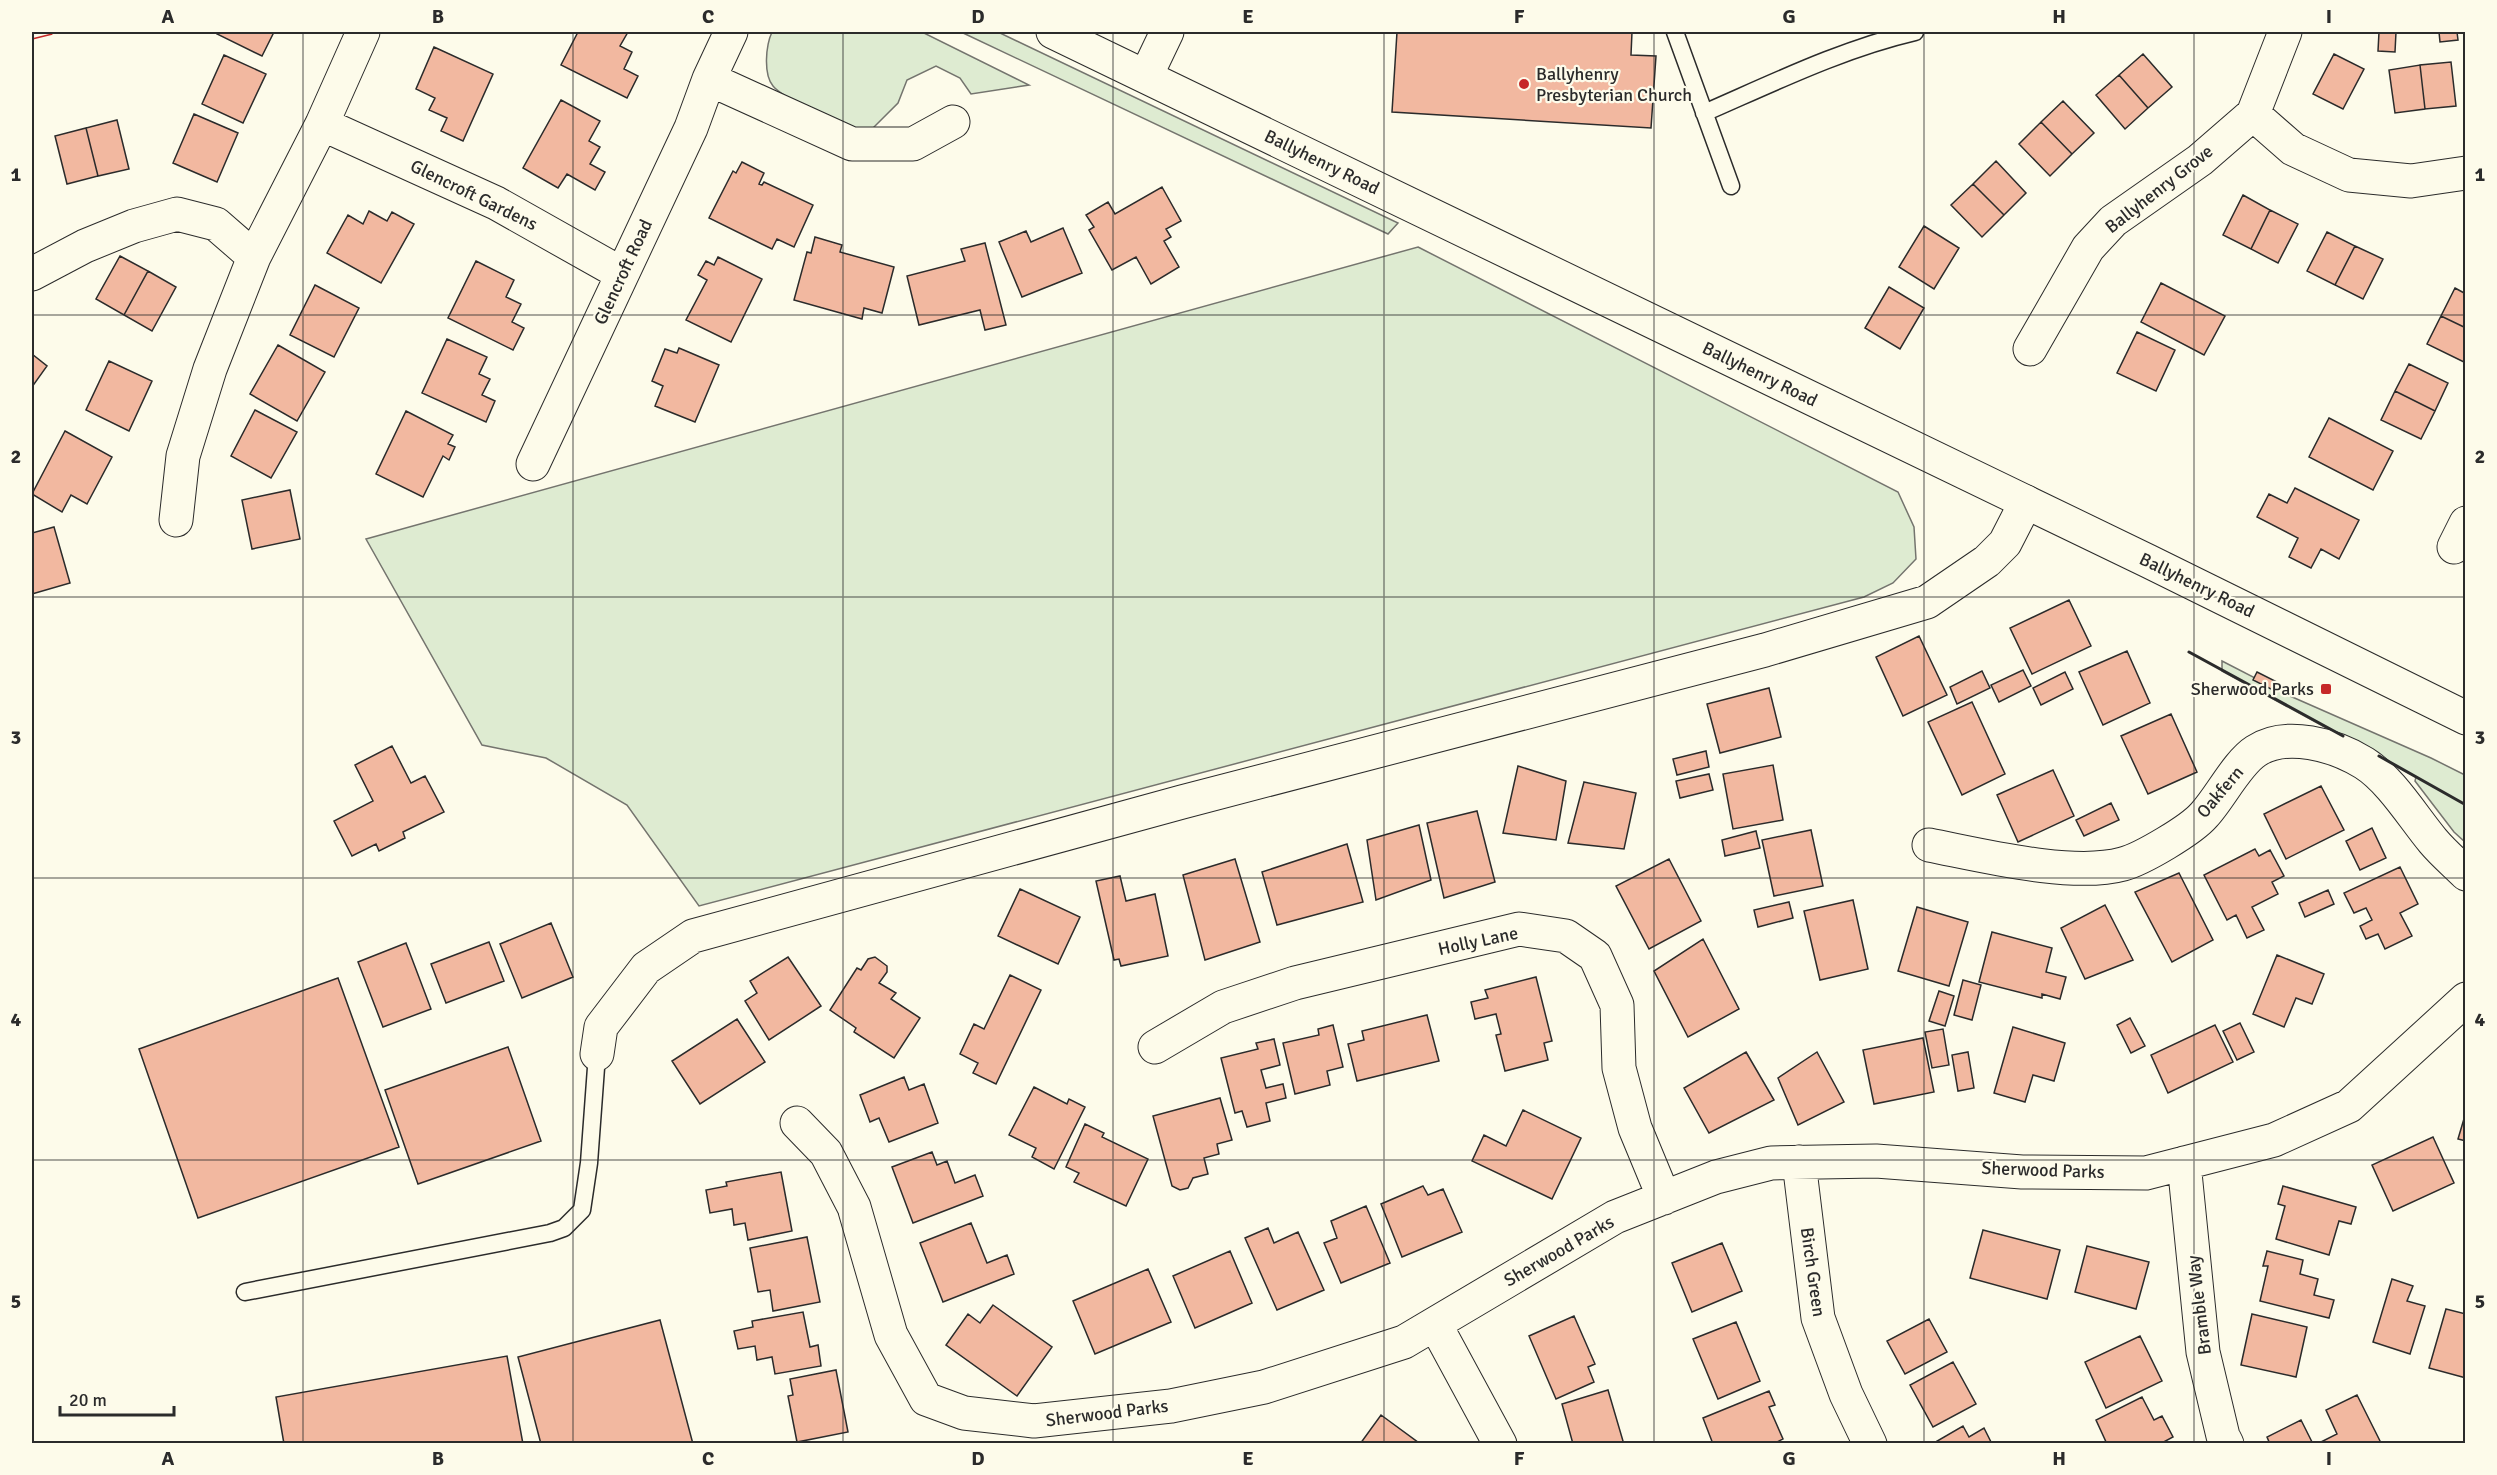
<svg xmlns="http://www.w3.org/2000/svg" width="2497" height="1475" viewBox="0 0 2497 1475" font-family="Signika,sans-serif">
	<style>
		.green { fill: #deebd1; stroke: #74746e; stroke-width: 1.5 }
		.building { fill: #f2b8a0; stroke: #2b2b2b; stroke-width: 1.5 }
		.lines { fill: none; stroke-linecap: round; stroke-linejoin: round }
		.lane-casing { stroke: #2b2b2b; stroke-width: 19 }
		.street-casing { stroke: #2b2b2b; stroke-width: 35 }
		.secondary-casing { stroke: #2b2b2b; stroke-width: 35 }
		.lane { stroke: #fdfbea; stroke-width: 16 }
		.street { stroke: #fdfbea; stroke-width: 33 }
		.secondary { stroke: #fdfbea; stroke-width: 33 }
		.wall { stroke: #2b2b2b; stroke-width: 3 }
		.power { stroke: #c62828; stroke-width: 1.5; stroke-dasharray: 21 4.5 3 4.5; stroke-linecap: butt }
		.grid { fill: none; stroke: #2b2b2b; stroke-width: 1.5; stroke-opacity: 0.55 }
		.poi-dot { fill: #c62828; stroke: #fdfbea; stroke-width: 2 }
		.labels { text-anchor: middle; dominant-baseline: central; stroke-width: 4.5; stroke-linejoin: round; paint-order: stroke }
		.poi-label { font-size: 18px; fill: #2b2b2b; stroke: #fdfbea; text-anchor: start }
		.street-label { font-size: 18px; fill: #2b2b2b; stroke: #fdfbea }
		.neatline { fill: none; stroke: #2b2b2b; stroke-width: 2 }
		.grid-label { font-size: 20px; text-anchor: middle; font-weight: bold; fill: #2b2b2b }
	</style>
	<rect width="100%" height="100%" fill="#fdfbea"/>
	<path class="green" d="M772 32H922L1029 85 971 94 960 78 936 66 907 80 898 103 870 131C861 129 851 128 842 125 828 120 782 97 773 86 763 74 766 45 772 32Z
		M961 32H998L1398 223 1388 234Z
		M1418 247 1898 492 1914 527 1916 559 1893 583 1864 597 699 906 627 805 546 758 482 745 366 539Z
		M2222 661 2290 696 2431 758 2465 775V842L2454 832 2415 781 2416 777 2222 671Z"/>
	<path class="building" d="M218 32H274L262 56 217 34Z
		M578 32H628L620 46 632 52 624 69 638 76 627 98 561 65Z
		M1397 32H1632L1631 55 1656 56 1651 128 1392 112Z
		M2379 32H2396L2395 52 2378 51Z
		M2439 32H2457L2458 40 2440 42Z
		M434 47 493 74 463 141 441 131 447 118 429 110 435 98 416 89Z
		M2143 54 2172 87 2148 108 2119 75Z
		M2334 54 2364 69 2343 109 2313 94Z
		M224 55 266 74 243 123 202 104Z
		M2451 62 2456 106 2425 109 2420 65Z
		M2420 65 2425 109 2395 113 2389 70Z
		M2119 75 2148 108 2125 129 2096 95Z
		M561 100 600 121 589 141 600 147 590 164 605 172 595 190 567 174 558 188 523 168Z
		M2063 101 2094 133 2072 154 2041 122Z
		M194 114 238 133 217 182 173 163Z
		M117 120 129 169 98 176 86 128Z
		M2041 122 2072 154 2050 176 2019 144Z
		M86 128 98 176 67 184 55 136Z
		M1996 161 2026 193 2004 215 1973 184Z
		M742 162 764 173 759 184 762 185 764 182 813 205 794 247 777 239 772 249 709 218 733 171 736 173Z
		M1973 184 2004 215 1982 237 1951 205Z
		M1162 187 1181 221 1166 229 1171 237 1164 241 1179 267 1151 284 1136 257 1112 270 1089 230 1094 227 1086 215 1108 202 1115 214Z
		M2243 195 2270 210 2251 249 2223 235Z
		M2270 210 2298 224 2278 263 2251 249Z
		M369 211 387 221 392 212 414 224 381 283 327 253 348 215 363 224Z
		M1924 226 1959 248 1934 289 1899 267Z
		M1063 228 1082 273 1022 297 999 242 1026 231 1031 242Z
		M2327 232 2355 246 2335 285 2307 271Z
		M815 237 842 245 840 252 894 267 882 313 864 308 862 319 794 300 807 252 811 253Z
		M985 243 1006 325 985 330 980 310 919 325 907 276 965 261 961 249Z
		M2355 246 2383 259 2363 299 2335 285Z
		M120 256 148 271 124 315 96 299Z
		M718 257 762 279 731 342 686 320 707 280 698 275 706 261 714 265Z
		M476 261 514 280 506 297 521 304 512 322 524 328 513 350 448 318Z
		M148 271 176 287 152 331 124 315Z
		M2161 283 2225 316 2204 355 2141 322Z
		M315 285 359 308 334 357 290 335Z
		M1889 287 1924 308 1900 349 1865 328Z
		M2455 288 2466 294V328L2441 316Z
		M2441 316 2466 328V363L2427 344Z
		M2137 332 2175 350 2156 391 2117 373Z
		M447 339 487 357 479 374 490 379 482 395 495 401 486 422 422 393Z
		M278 345 325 372 297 421 250 394Z
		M679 348 719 365 695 422 655 406 663 386 652 381 665 349 677 353Z
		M32 354 47 366 32 387Z
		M109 361 152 381 129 431 86 410Z
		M2409 364 2448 383 2435 411 2395 391Z
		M2395 391 2435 411 2421 439 2381 420Z
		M255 410 297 432 271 478 231 456Z
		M406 411 453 435 448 444 455 447 449 460 443 456 423 497 376 474Z
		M2329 418 2393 451 2373 490 2309 457Z
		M65 431 112 457 87 504 71 495 62 512 32 494Z
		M2295 488 2359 520 2339 559 2321 549 2311 568 2289 557 2298 538 2257 517 2269 494 2287 503Z
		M290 490 300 539 252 549 242 500Z
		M54 527 70 583 32 594V533Z
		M2069 600 2091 646 2032 674 2010 628Z
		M1919 636 1947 695 1903 716 1876 657Z
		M2127 651 2150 703 2103 725 2079 672Z
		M2023 670 2031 686 1999 702 1991 685Z
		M1982 671 1990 688 1957 704 1950 687Z
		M2065 672 2073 689 2041 705 2033 688Z
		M2257 672 2279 683 2275 691 2253 680Z
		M1769 688 1781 737 1720 753 1707 704Z
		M1972 702 2005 774 1962 795 1928 722Z
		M2171 714 2197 772 2148 794 2121 736Z
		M392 746 411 783 425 776 444 812 403 832 405 838 379 851 376 844 352 856 334 821 373 801 355 765Z
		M1706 751 1709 767 1677 775 1673 759Z
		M1773 765 1783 820 1733 829 1723 774Z
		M1518 766 1566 781 1556 840 1503 833Z
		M2053 770 2074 816 2018 842 1997 795Z
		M1709 774 1713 790 1680 798 1676 781Z
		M1584 782 1636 793 1624 849 1568 843Z
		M2321 786 2344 830 2286 859 2264 814Z
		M2111 803 2119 820 2084 836 2076 820Z
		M1477 811 1495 882 1444 898 1427 823Z
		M1419 825 1431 880 1376 900 1367 840Z
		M2372 828 2386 858 2360 870 2346 841Z
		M1811 830 1823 886 1774 896 1762 840Z
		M1756 831 1760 848 1725 856 1722 840Z
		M1347 844 1363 902 1277 925 1262 872Z
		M2255 849 2259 856 2270 850 2284 876 2272 882 2278 894 2252 907 2264 930 2247 938 2236 915 2227 920 2204 875Z
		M1235 859 1260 942 1205 960 1183 875Z
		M1669 859 1701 921 1649 949 1616 886Z
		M2400 867 2418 904 2400 913 2412 936 2385 949 2378 934 2366 939 2360 926 2372 920 2366 908 2354 913 2344 893Z
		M2179 873 2213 940 2172 962 2135 892Z
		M1120 876 1126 901 1155 894 1168 956 1121 966 1119 959 1114 960 1096 881Z
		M1020 889 1080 917 1058 964 998 936Z
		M2328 890 2334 904 2305 917 2299 903Z
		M1853 900 1868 969 1820 980 1804 911Z
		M1789 902 1793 918 1758 927 1754 910Z
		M2105 905 2133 960 2085 979 2061 928Z
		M1917 907 1968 922 1949 986 1898 971Z
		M551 923 573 977 522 998 500 944Z
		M1992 932 2052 948 2046 972 2066 977 2060 999 2042 994V998L1979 982Z
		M1703 939 1739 1009 1688 1037 1654 971Z
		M489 942 504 981 446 1003 431 964Z
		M406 943 431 1009 383 1027 358 962Z
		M2277 955 2324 974 2312 1004 2296 998 2284 1027 2253 1014Z
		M788 957 821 1006 769 1040 745 1001 757 993 750 981Z
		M875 957 887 966V972L879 983 896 993 891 999 920 1018 894 1058 854 1032 856 1028 830 1010 857 968 861 970 868 959Z
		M1010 975 1041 990 996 1084 973 1073 978 1063 960 1054 974 1024 984 1029Z
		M1536 977 1552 1041 1544 1043 1548 1060 1505 1071 1496 1035 1501 1034 1496 1014 1475 1019 1471 1002 1488 998 1485 990Z
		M338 978 399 1147 198 1218 139 1049Z
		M1963 980 1981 985 1972 1020 1954 1015Z
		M1939 991 1954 996 1945 1026 1929 1021Z
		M1427 1015 1439 1061 1357 1081 1348 1044 1364 1040 1362 1031Z
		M2130 1018 2145 1046 2131 1053 2117 1025Z
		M737 1019 765 1062 700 1104 672 1061Z
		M2240 1023 2254 1052 2237 1060 2223 1031Z
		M1333 1025 1343 1067 1327 1071 1330 1085 1295 1094 1283 1043 1319 1035 1318 1029Z
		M2215 1025 2233 1062 2168 1093 2151 1055Z
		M2013 1027 2065 1043 2054 1081 2033 1075 2025 1102 1994 1093Z
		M1943 1029 1949 1065 1932 1068 1925 1032Z
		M1923 1038 1934 1092 1874 1104 1863 1050Z
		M1274 1039 1280 1065 1261 1070 1266 1088 1283 1084 1286 1098 1266 1103 1270 1121 1247 1127 1242 1111 1235 1113 1221 1058 1258 1049 1256 1043Z
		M508 1047 541 1141 418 1184 385 1090Z
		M1746 1052 1774 1100 1709 1133 1684 1088Z
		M1817 1052 1844 1102 1798 1125 1778 1078Z
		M1968 1052 1974 1088 1958 1091 1952 1055Z
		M904 1077 909 1090 924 1084 938 1123 889 1142 879 1118 870 1122 860 1095Z
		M1034 1087 1067 1104 1069 1099 1085 1107 1054 1169 1032 1157 1036 1148 1009 1135Z
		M1220 1098 1232 1140 1217 1144 1219 1154 1204 1158 1208 1174 1193 1178 1188 1188 1180 1190 1172 1186 1153 1116Z
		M1523 1110 1581 1138 1552 1199 1472 1161 1484 1135 1506 1146Z
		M2466 1112V1141L2458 1139Z
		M1085 1124 1104 1133 1102 1137 1148 1159 1126 1206 1074 1182 1079 1173 1066 1167Z
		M2433 1137 2454 1183 2393 1211 2372 1165Z
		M932 1152 937 1165 947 1161 955 1183 975 1175 983 1196 913 1223 892 1167Z
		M781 1172 792 1231 748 1240 745 1223 734 1225 732 1209 710 1213 706 1190 727 1186 726 1182Z
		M1423 1186 1428 1195 1443 1189 1462 1232 1402 1257 1381 1204Z
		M2283 1186 2356 1207 2351 1224 2339 1221 2329 1255 2276 1239 2285 1206 2278 1204Z
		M1366 1206 1390 1263 1341 1283 1324 1243 1337 1238 1331 1221Z
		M971 1223 987 1263 1007 1255 1014 1274 943 1302 920 1243Z
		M1268 1228 1274 1243 1298 1232 1324 1290 1277 1310 1245 1238Z
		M1983 1230 2060 1250 2047 1299 1970 1278Z
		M807 1237 820 1302 773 1311 770 1290 758 1292 750 1248Z
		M1722 1243 1742 1291 1692 1312 1672 1263Z
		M2087 1246 2149 1262 2136 1309 2075 1292Z
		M1230 1251 1252 1303 1195 1328 1173 1276Z
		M2267 1251 2303 1260 2300 1274 2318 1279 2314 1295 2334 1300 2329 1318 2260 1301 2268 1266H2263Z
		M1148 1269 1171 1322 1095 1354 1073 1301Z
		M2392 1279 2413 1286 2407 1301 2425 1306 2410 1354 2373 1342Z
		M993 1305 1052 1347 1017 1396 946 1345 968 1314 980 1323Z
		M2446 1309 2466 1314V1378L2429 1368Z
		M803 1312 810 1347 818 1345 821 1366 775 1374 772 1357 757 1360 755 1346 738 1349 734 1331 753 1327 752 1321Z
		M2252 1314 2307 1327 2296 1377 2241 1365Z
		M1574 1316 1595 1364 1588 1367 1594 1382 1556 1399 1529 1336Z
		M1929 1319 1947 1352 1905 1374 1887 1341Z
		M660 1320 693 1444H541L518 1357Z
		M1736 1322 1760 1381 1718 1399 1693 1339Z
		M2140 1336 2162 1381 2106 1408 2085 1362Z
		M507 1356 523 1444H284L276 1397Z
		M1953 1362 1976 1404 1933 1427 1910 1385Z
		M836 1370 848 1432 797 1442 788 1396 793 1395 790 1379Z
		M1608 1390 1623 1441 1616 1444H1573L1562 1404Z
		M1769 1391 1775 1405 1769 1407 1783 1439 1773 1444H1713L1703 1418Z
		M2357 1395 2381 1443 2317 1444 2337 1434 2326 1410Z
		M2142 1397 2154 1420 2162 1416 2173 1437 2160 1444H2107L2096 1420Z
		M1381 1415 1419 1443V1444H1360Z
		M2301 1420 2313 1444H2270L2267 1437Z
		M1963 1426 1969 1437 1984 1428 1992 1444H1932Z"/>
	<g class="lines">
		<g class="lane-casing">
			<path id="lane" d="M1675 32 1731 186
				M1704 113C1773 83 1842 49 1915 32
				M245 1292 550 1233 564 1228 582 1210 589 1163 597 1054"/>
		</g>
		<g class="street-casing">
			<path id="street" d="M1146 76 1167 32
				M709 79 852 144H913L953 122
				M2253 114 2293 149 2349 175 2411 181 2466 173
				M322 124 496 203 622 274
				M32 274 85 246 134 226 177 214 216 224 254 257
				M2030 349 2088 248 2113 221 2200 160 2253 114 2285 32
				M533 464 691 128 709 79 731 32
				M176 520 183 456 210 369 254 257 322 124 363 32
				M2454 547 2466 523
				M1929 845C1981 855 2072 878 2123 864 2142 859 2191 830 2204 815 2220 798 2237 763 2256 751 2286 731 2335 745 2364 763 2391 780 2413 817 2433 841 2443 853 2455 863 2466 874
				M1155 1047 1223 1007 1295 983 1519 929 1566 936 1595 956 1617 1005 1619 1068 1635 1128 1664 1198
				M597 1054 601 1027 646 968 693 936 1182 802 1765 650 1927 602 1987 561 2005 543 2026 502
				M797 1123 826 1153 854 1207 891 1335 926 1399 964 1413 1034 1421 1171 1406 1264 1387 1404 1342 1615 1217 1716 1177 1771 1163 1876 1161 2022 1172 2146 1173 2274 1140 2349 1106 2466 999
				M1799 1162 1818 1318 1846 1394 1870 1444
				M2184 1163 2203 1352 2223 1436 2227 1444
				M1435 1324 1500 1444"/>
		</g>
		<g class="secondary-casing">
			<path id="secondary" d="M1053 32 2148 561 2466 718"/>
		</g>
		<use href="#lane" class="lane"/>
		<use href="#street" class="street"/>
		<use href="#secondary" class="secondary"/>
		<path class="wall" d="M2189 652 2343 736
			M2379 756 2466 805"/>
		<path class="power" d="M32 39 60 32"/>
	</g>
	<path class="grid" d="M303 32V1444M573 32V1444M843 32V1444M1113 32V1444M1384 32V1444M1654 32V1444M1924 32V1444M2194 32V1444M32 315H2466M32 597H2466M32 878H2466M32 1160H2466"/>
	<g class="poi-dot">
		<circle cx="1524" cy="84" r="6"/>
		<rect x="2320" y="683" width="12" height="12" rx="3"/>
	</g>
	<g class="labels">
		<g class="poi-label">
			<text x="1536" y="74">Ballyhenry<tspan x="1536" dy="21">Presbyterian Church</tspan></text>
			<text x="2314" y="689" text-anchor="end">Sherwood Parks</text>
		</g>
		<g class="street-label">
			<text transform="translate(1322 162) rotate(26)">Ballyhenry Road</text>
			<text transform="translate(2159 189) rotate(-38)">Ballyhenry Grove</text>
			<text transform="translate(474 195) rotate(26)">Glencroft Gardens</text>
			<text transform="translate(623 272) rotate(-65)">Glencroft Road</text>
			<text transform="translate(1760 374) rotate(26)">Ballyhenry Road</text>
			<text transform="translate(2197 585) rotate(26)">Ballyhenry Road</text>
			<text transform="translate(2220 792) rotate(-50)">Oakfern</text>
			<text transform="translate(1478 941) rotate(-12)">Holly Lane</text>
			<text transform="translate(2043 1170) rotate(2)">Sherwood Parks</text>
			<text transform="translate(1559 1251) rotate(-30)">Sherwood Parks</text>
			<text transform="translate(1813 1272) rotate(82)">Birch Green</text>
			<text transform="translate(2199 1305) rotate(-97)">Bramble Way</text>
			<text transform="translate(1107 1413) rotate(-7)">Sherwood Parks</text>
		</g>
	</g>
	<rect width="2497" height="1475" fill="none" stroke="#fdfbea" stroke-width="66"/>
	<path d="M60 1406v9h114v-9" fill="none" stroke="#2b2b2b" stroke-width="3"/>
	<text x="69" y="1406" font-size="18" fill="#2b2b2b" stroke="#fdfbea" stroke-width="4.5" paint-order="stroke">20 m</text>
	<rect x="33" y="33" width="2431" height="1409" class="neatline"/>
	<g class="grid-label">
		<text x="168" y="23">A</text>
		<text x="438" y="23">B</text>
		<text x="708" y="23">C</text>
		<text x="978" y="23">D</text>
		<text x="1248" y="23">E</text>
		<text x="1519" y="23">F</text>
		<text x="1789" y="23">G</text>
		<text x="2059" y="23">H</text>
		<text x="2329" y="23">I</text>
		<text x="16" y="181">1</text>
		<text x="2480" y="181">1</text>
		<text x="16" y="463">2</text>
		<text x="2480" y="463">2</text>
		<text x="16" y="744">3</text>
		<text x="2480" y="744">3</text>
		<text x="16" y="1026">4</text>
		<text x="2480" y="1026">4</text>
		<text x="16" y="1308">5</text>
		<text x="2480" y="1308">5</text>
		<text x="168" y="1465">A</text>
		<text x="438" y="1465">B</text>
		<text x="708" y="1465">C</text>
		<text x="978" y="1465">D</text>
		<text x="1248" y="1465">E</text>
		<text x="1519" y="1465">F</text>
		<text x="1789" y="1465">G</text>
		<text x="2059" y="1465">H</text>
		<text x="2329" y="1465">I</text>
	</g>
</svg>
